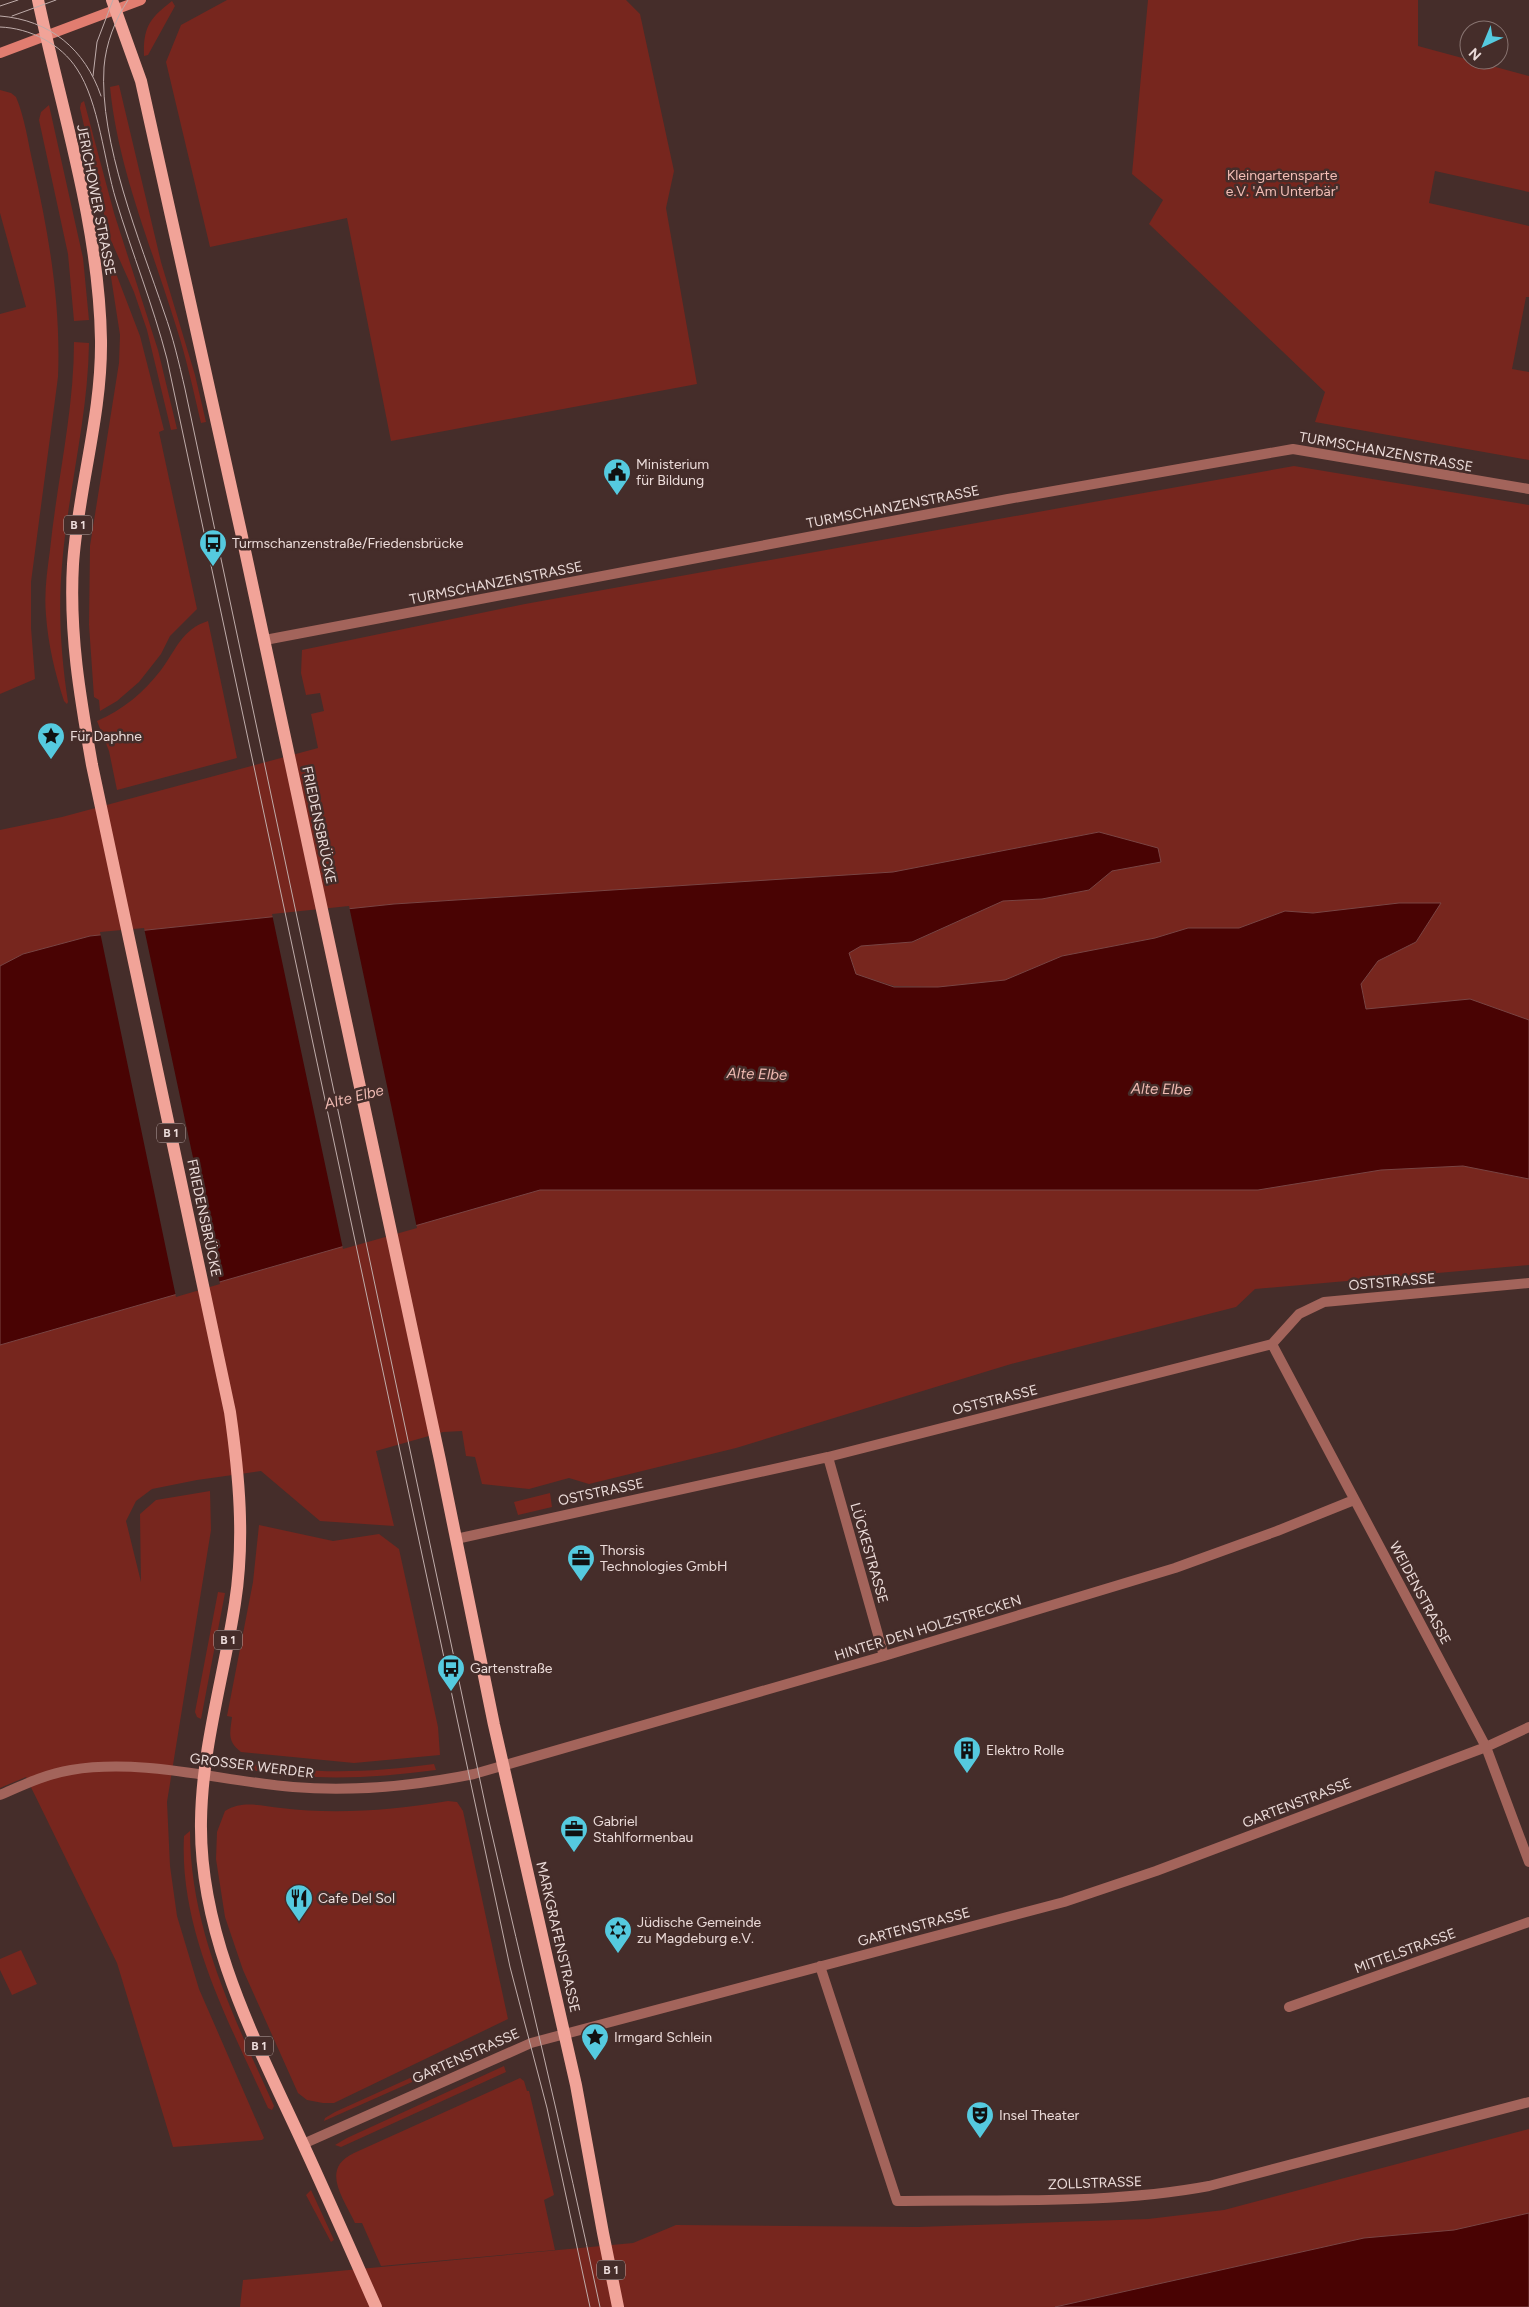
<svg xmlns="http://www.w3.org/2000/svg" width="1529" height="2307" viewBox="0 0 1529 2307" font-family="Figtree,sans-serif">
	<style>
		.green { fill: #77261e }
		.water { fill: #490303; stroke: #7a4443 }
		.pier { fill: #452d2a }
		.lines { fill: none; stroke-linecap: round; stroke-linejoin: round }
		.street { stroke: #a3645b; stroke-width: 10 }
		.secondary { stroke: #e17d70; stroke-width: 10 }
		.primary { stroke: #f1a398; stroke-width: 12 }
		.tram { stroke: #bfacaa; stroke-width: 1 }
		.labels { text-anchor: middle; dominant-baseline: central; stroke-width: 5; stroke-linejoin: round; paint-order: stroke }
		.shield { fill: #452d2a; stroke: #b9a7a4; stroke-width: 1 }
		.shield-label { font-size: 12px; font-weight: bold; fill: #ebdbd9 }
		.park-label { font-size: 14px; fill: #f3beb6; stroke: #452d2a }
		.street-label { font-size: 14px; fill: #ebdbd9; stroke: #452d2a }
		.poi-label { font-size: 14px; fill: #ebdbd9; stroke: #452d2a; text-anchor: start }
		.water-label { font-size: 15px; font-style: italic; fill: #eeb9b1; stroke: #452d2a }
	</style>
	<rect width="100%" height="100%" fill="#452d2a"/>
	<path class="green" d="M227 0H626L640 14 674 171 666 208 697 384 391 441 347 218 210 247 166 62 181 25Z
		M1148 0H1418V46L1529 76V192L1435 171 1429 203 1529 226V297H1526L1512 369 1529 372V460L1315 422 1325 392 1149 224 1163 200 1132 174Z
		M172 1 175 6 148 55 144 56C143 27 150 18 172 1Z
		M119 85 161 262 195 375 206 422 201 423C193 389 186 356 175 323 151 245 118 169 110 87Z
		M0 90 11 93 16 97C25 118 28 143 33 164 49 235 61 304 58 377L31 582V628L35 679 0 694V314L26 307 0 213Z
		M84 101 114 213 158 350 177 429 171 430 147 330 134 292 109 236 80 108 81 103Z
		M49 105 83 258 89 320 74 321 68 254 39 120 41 112Z
		M112 263 140 336 164 430 159 432 197 609 170 636 161 654 139 682 117 701 100 711 99 700 94 697 89 625 90 546 119 363 120 335 109 264Z
		M74 342 89 343C88 418 68 490 62 565 58 611 61 656 68 702L67 704 64 701C55 673 48 644 46 615 44 593 47 572 50 550 57 481 74 412 74 342Z
		M1294 466 1529 505V1020L1470 999 1366 1009 1361 984 1378 961 1416 942 1440 903H1399L1313 913 1285 911 1239 928H1188L1155 938 1062 956 1005 980 938 987 894 986 856 974 849 952 861 946 913 942 1003 901 1042 899 1089 890 1112 871 1160 862 1099 832 893 872 394 904 90 936 23 954 0 966V830L62 817 318 748 311 714 324 711 320 693 306 695 301 673 302 650 525 604Z
		M208 621 237 758 117 790 109 751 97 721C123 710 144 692 161 670 176 650 182 629 208 621Z
		M1463 1166 1529 1179V1265L1255 1289 1236 1307 1011 1364 736 1448 589 1484 569 1478 529 1489 482 1484 475 1457 466 1456 462 1431 443 1432 376 1451 394 1526 320 1521 261 1471 197 1480 152 1489 136 1501 126 1521 141 1582 140 1514 156 1500 210 1491 211 1530 167 1802 170 1866 177 1916 199 1989 264 2138 262 2140 173 2147 117 1963 26 1777 0 1788V1345L540 1190H1258L1381 1170Z
		M550 1493 552 1507 518 1515 514 1502Z
		M259 1525 333 1541 379 1534 399 1549 438 1727 440 1755 354 1763 241 1752C227 1742 230 1733 232 1717L227 1716 253 1582Z
		M218 1592 225 1593 201 1719 197 1717 195 1712Z
		M242 1762C307 1775 369 1773 434 1764L436 1770C367 1779 305 1782 236 1767Z
		M448 1801 457 1802 463 1811 508 2019 334 2103H323L307 2100 298 2093 243 1970 225 1917 216 1859 217 1832 225 1811C243 1800 261 1806 281 1808 337 1815 392 1810 448 1801Z
		M190 1831C190 1930 234 2017 274 2106L272 2110 268 2108C230 2024 179 1932 184 1836Z
		M21 1950 37 1984 12 1995 0 1970V1959Z
		M496 2039 498 2044 324 2121 325 2118 335 2112Z
		M504 2066 506 2072 341 2147 335 2145 347 2138Z
		M520 2078 524 2081 527 2091H529L554 2195 544 2200 555 2250 381 2266 362 2223H355C343 2197 320 2169 354 2153Z
		M1529 2129V2213L1454 2230 1364 2238 1055 2307H240L243 2280 633 2243 676 2225 918 2227 1148 2219 1224 2210Z
		M311 2190 334 2240 331 2242 306 2195Z"/>
	<path class="water" d="M1099 832 1158 848 1161 862 1112 871 1089 890 1042 899 1003 901 912 942 861 946 849 953 856 974 894 987H938L1005 980 1062 956 1155 938 1188 928H1239L1285 911 1313 913 1399 903H1441L1416 942 1378 961 1361 984 1366 1009 1470 999 1529 1020V1179L1463 1166 1381 1170 1258 1190H540L0 1345V966L23 954 90 936 394 904 893 872Z
		M1529 2213V2307H1055L1364 2238 1454 2230Z"/>
	<path class="pier" d="M349 906 417 1228 343 1249 272 914Z
		M144 928 220 1284 176 1297 100 932Z"/>
	<g class="lines">
		<path class="street" d="M265 640 1008 499 1293 449 1529 489
			M1272 1344 1486 1747 1529 1862
			M828 1457 884 1656
			M456 1539 828 1457 1272 1344 1299 1314 1324 1302 1529 1283
			M0 1795C23 1785 46 1774 71 1770 145 1758 220 1781 293 1787 354 1792 414 1786 474 1774L884 1656 1175 1568 1277 1531 1354 1500
			M820 1966 897 2201C1000 2199 1108 2205 1209 2186L1529 2102
			M1289 2007 1529 1922
			M303 2144 531 2043 1064 1902 1156 1871 1486 1747 1529 1727"/>
		<path class="secondary" d="M0 53 141 0"/>
		<path class="primary" d="M38 0C62 112 99 225 101 340 102 416 78 489 73 564 69 633 80 697 92 765L230 1412C239 1475 245 1539 235 1603 224 1676 202 1747 201 1821 199 1936 256 2042 303 2144 328 2198 352 2253 376 2307
			M112 0 141 81 241 532 440 1460 494 1725 576 2085 603 2233 618 2307"/>
		<path class="tram" d="M128 0C115 20 106 43 104 67 99 142 140 241 164 312 173 337 179 363 185 389L487 1813C525 1978 565 2142 600 2307
			M0 6 18 0
			M0 16C50 20 85 49 101 96
			M12 16 56 0
			M0 27C30 28 61 44 77 69 99 102 104 161 116 200 132 253 153 305 167 359L510 1967 547 2108 590 2307
			M93 76 97 42 113 0"/>
	</g>
	<defs>
		<g id="civic-pin" transform="scale(1.4375)"><path d="M0 17L-7.5 6A9.5 9.5 0 1 1 7.5 6Z" fill="#55cadf" stroke="#452d2a"/><path d="M-.6-6.5H3V-4.5H.6V-3L4-1V1h2V6H-6V1h2V-1L-.6-3ZM-1.2 2.5V6h2.4V2.5Z" fill="#111"/></g>
		<g id="bus-pin" transform="scale(1.4375)"><path d="M0 17L-7.5 6A9.5 9.5 0 1 1 7.5 6Z" fill="#55cadf" stroke="#452d2a"/><path d="M-5-6H5V4H4V6H2V4H-2V6H-4V4H-5ZM-3.5-4V0h7V-4ZM-3.5 1.2v1.5H-2V1.2ZM2 1.2v1.5H3.5V1.2Z" fill="#111"/></g>
		<g id="sight-pin" transform="scale(1.4375)"><path d="M0 17L-7.5 6A9.5 9.5 0 1 1 7.5 6Z" fill="#55cadf" stroke="#452d2a"/><path d="M0-6L1.8-2.2L6-1.7L2.9 1.2L3.7 5.4L0 3.3L-3.7 5.4L-2.9 1.2L-6-1.7L-1.8-2.2Z" fill="#111"/></g>
		<g id="office-pin" transform="scale(1.4375)"><path d="M0 17L-7.5 6A9.5 9.5 0 1 1 7.5 6Z" fill="#55cadf" stroke="#452d2a"/><path d="M-6-3h4V-5.5h4V-3h4V5H-6ZM-1-4.5V-3h2v-1.5ZM-6 0V1H6V0Z" fill="#111"/></g>
		<g id="building-pin" transform="scale(1.4375)"><path d="M0 17L-7.5 6A9.5 9.5 0 1 1 7.5 6Z" fill="#55cadf" stroke="#452d2a"/><path d="M-4-6H4V6H1V3H-1V6H-4ZM-2.5-4.3h1.7v1.8h-1.7ZM.8-4.3h1.7v1.8H.8ZM-2.5-1h1.7V.8h-1.7ZM.8-1h1.7V.8H.8Z" fill="#111"/></g>
		<g id="restaurant-pin" transform="scale(1.4375)"><path d="M0 17L-7.5 6A9.5 9.5 0 1 1 7.5 6Z" fill="#55cadf" stroke="#452d2a"/><path d="M-5-6h1v4h1v-4h1v4h1v-4h1v5L-1.5 .5V6h-2V.5L-5-1ZM5-6V6H3V1.5H1.5Q1.5-4 5-6Z" fill="#111"/></g>
		<g id="synagogue-pin" transform="scale(1.4375)"><path d="M0 17L-7.5 6A9.5 9.5 0 1 1 7.5 6Z" fill="#55cadf" stroke="#452d2a"/><path d="M0-6.5L5.6 3.2H-5.6ZM0 6.5L5.6-3.2H-5.6Z" fill="#111"/></g>
		<g id="theatre-pin" transform="scale(1.4375)"><path d="M0 17L-7.5 6A9.5 9.5 0 1 1 7.5 6Z" fill="#55cadf" stroke="#452d2a"/><path d="M-5-5.5Q0-4 5-5.5V0Q5 5 0 6Q-5 5-5 0ZM-3.3-2.5H-1v1.5H-3.3ZM1-2.5H3.3v1.5H1ZM-2.8 1Q0 5.5 2.8 1Z" fill="#111"/></g>
	</defs>
	<g fill-rule="evenodd">
		<use href="#civic-pin" x="617" y="472"/>
		<use href="#bus-pin" x="213" y="543"/>
		<use href="#sight-pin" x="51" y="736"/>
		<use href="#office-pin" x="581" y="1558"/>
		<use href="#bus-pin" x="451" y="1668"/>
		<use href="#building-pin" x="967" y="1750"/>
		<use href="#office-pin" x="574" y="1829"/>
		<use href="#restaurant-pin" x="299" y="1898"/>
		<use href="#synagogue-pin" x="618" y="1930"/>
		<use href="#sight-pin" x="595" y="2037"/>
		<use href="#theatre-pin" x="980" y="2115"/>
	</g>
	<g class="labels">
		<g class="shield">
			<rect x="64" y="515.5" width="28" height="19" rx="4"/>
			<rect x="157" y="1123.5" width="28" height="19" rx="4"/>
			<rect x="214" y="1630.5" width="28" height="19" rx="4"/>
			<rect x="245" y="2036.5" width="28" height="19" rx="4"/>
			<rect x="597" y="2260.5" width="28" height="19" rx="4"/>
		</g>
		<g class="shield-label">
			<text x="78" y="525">B 1</text>
			<text x="171" y="1133">B 1</text>
			<text x="228" y="1640">B 1</text>
			<text x="259" y="2046">B 1</text>
			<text x="611" y="2270">B 1</text>
		</g>
		<g class="park-label">
			<text x="1282" y="175">Kleingartensparte<tspan x="1282" dy="16">e.V. 'Am Unterbär'</tspan></text>
		</g>
		<g class="street-label">
			<text transform="translate(96 200) rotate(79)">JERICHOWER STRASSE</text>
			<text transform="translate(1386 452) rotate(10)">TURMSCHANZENSTRASSE</text>
			<text transform="translate(893 507) rotate(-11)">TURMSCHANZENSTRASSE</text>
			<text transform="translate(496 583) rotate(-11)">TURMSCHANZENSTRASSE</text>
			<text transform="translate(319 825) rotate(78)">FRIEDENSBRÜCKE</text>
			<text transform="translate(204 1218) rotate(78)">FRIEDENSBRÜCKE</text>
			<text transform="translate(1392 1282) rotate(-5)">OSTSTRASSE</text>
			<text transform="translate(995 1400) rotate(-14)">OSTSTRASSE</text>
			<text transform="translate(601 1492) rotate(-12)">OSTSTRASSE</text>
			<text transform="translate(869 1553) rotate(74)">LÜCKESTRASSE</text>
			<text transform="translate(1420 1593) rotate(62)">WEIDENSTRASSE</text>
			<text transform="translate(928 1628) rotate(-17)">HINTER DEN HOLZSTRECKEN</text>
			<text transform="translate(252 1766) rotate(7)">GROSSER WERDER</text>
			<text transform="translate(1297 1803) rotate(-21)">GARTENSTRASSE</text>
			<text transform="translate(914 1927) rotate(-15)">GARTENSTRASSE</text>
			<text transform="translate(558 1937) rotate(77)">MARKGRAFENSTRASSE</text>
			<text transform="translate(1405 1951) rotate(-20)">MITTELSTRASSE</text>
			<text transform="translate(466 2056) rotate(-24)">GARTENSTRASSE</text>
			<text transform="translate(1095 2183) rotate(-2)">ZOLLSTRASSE</text>
		</g>
		<g class="poi-label">
			<text x="636" y="464">Ministerium<tspan x="636" dy="16">für Bildung</tspan></text>
			<text x="232" y="543">Turmschanzenstraße/Friedensbrücke</text>
			<text x="70" y="736">Für Daphne</text>
			<text x="600" y="1550">Thorsis<tspan x="600" dy="16">Technologies GmbH</tspan></text>
			<text x="470" y="1668">Gartenstraße</text>
			<text x="986" y="1750">Elektro Rolle</text>
			<text x="593" y="1821">Gabriel<tspan x="593" dy="16">Stahlformenbau</tspan></text>
			<text x="318" y="1898">Cafe Del Sol</text>
			<text x="637" y="1922">Jüdische Gemeinde<tspan x="637" dy="16">zu Magdeburg e.V.</tspan></text>
			<text x="614" y="2037">Irmgard Schlein</text>
			<text x="999" y="2115">Insel Theater</text>
		</g>
		<g class="water-label">
			<text transform="translate(757 1074) rotate(2)">Alte Elbe</text>
			<text transform="translate(1161 1089) rotate(1)">Alte Elbe</text>
			<text transform="translate(354 1097) rotate(-14)">Alte Elbe</text>
		</g>
	</g>
	<g transform="translate(1484 45) rotate(224)"><circle r="24" fill="#452d2a" stroke="#877370"/>
	<path d="M0-4L9 19L0 12L-9 19Z" fill="#55cadf"/>
	<text y="-8" font-size="14" font-weight="bold" text-anchor="middle" fill="#ebdbd9">N</text>
	</g>
</svg>
